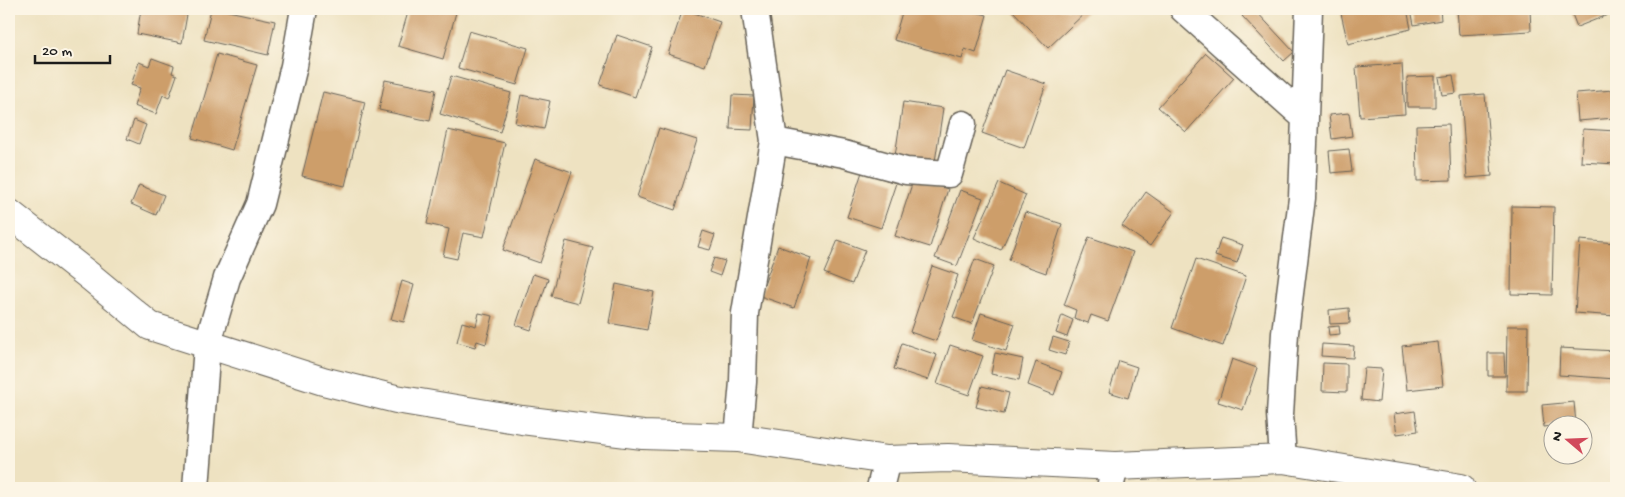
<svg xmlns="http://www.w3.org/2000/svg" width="1625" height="497" viewBox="0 0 1625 497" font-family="'Gochi Hand',sans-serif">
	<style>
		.building { fill: #cd9e6b }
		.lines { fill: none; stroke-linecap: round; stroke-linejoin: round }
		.minor-casing { stroke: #666156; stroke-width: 29 }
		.primary-casing { stroke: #666156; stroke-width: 30 }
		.minor { stroke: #fff; stroke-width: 26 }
		.primary { stroke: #fff; stroke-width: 28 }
	</style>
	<rect width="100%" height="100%" fill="#fcf5e5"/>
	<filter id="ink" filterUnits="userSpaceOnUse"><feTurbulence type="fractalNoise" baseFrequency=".02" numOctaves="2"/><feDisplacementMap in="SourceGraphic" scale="10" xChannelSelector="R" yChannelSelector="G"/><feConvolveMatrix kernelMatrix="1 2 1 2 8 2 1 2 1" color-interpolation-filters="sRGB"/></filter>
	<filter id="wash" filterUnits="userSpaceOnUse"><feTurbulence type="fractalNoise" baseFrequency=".0096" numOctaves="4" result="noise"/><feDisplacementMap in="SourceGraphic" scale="20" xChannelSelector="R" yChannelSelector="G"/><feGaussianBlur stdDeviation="1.12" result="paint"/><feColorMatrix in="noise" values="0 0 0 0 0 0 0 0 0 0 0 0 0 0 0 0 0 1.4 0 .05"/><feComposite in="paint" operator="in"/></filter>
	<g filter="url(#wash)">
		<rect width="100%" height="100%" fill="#eee2c1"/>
		<g id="blocks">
			<path class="building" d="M141 9H188L182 43 137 34Z
				M211 9H219L275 21 268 55 204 40Z
				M409 9H457L443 59 398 46Z
				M683 9 720 22 705 66 668 54Z
				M903 9H964L987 15 976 53 965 49 962 59 894 40Z
				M1011 9H1089L1048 48Z
				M1250 9H1254L1294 52 1284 61 1242 16Z
				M1340 9H1407L1411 29 1348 44Z
				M1411 9H1440L1441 20 1414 25Z
				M1457 9H1530L1531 31 1459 35Z
				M1570 9H1614L1615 12 1577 27Z
				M469 31 528 48 517 85 458 68Z
				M617 35 652 47 635 97 600 85Z
				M1206 53 1234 78 1186 132 1158 107Z
				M217 54 257 65 232 150 192 138Z
				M152 58 174 66 172 73 177 75 169 98 163 95 156 114 134 106 140 88 131 85 139 62 149 66Z
				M1402 64 1405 114 1360 117 1356 67Z
				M1005 70 1046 84 1024 148 982 133Z
				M1453 75 1456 93 1442 95 1439 77Z
				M451 76 511 93 500 132 440 114Z
				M1435 76V107H1407V77Z
				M385 80 436 90 430 121 379 110Z
				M1613 90 1615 118 1578 121 1576 93Z
				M323 92 365 102 345 186 302 176Z
				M1485 94 1492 176 1467 178 1461 96Z
				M521 95 550 101 544 129 515 123Z
				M732 95 754 96 752 130 730 129Z
				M903 102 943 108 935 162 895 156Z
				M1349 113 1352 136 1332 139 1329 115Z
				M134 120 146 125 139 144 127 139Z
				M1449 124 1451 180 1417 181 1416 125Z
				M659 128 697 140 675 210 637 197Z
				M1583 129 1616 131V164L1581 162Z
				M448 130 505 143 484 237 463 233 457 259 443 256 449 229 427 224Z
				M1349 149 1352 171 1331 173 1329 151Z
				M535 159 572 172 540 263 503 250Z
				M862 172 896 183 881 228 847 217Z
				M914 178 948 189 930 247 895 236Z
				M999 183 1026 195 1001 250 974 238Z
				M139 185 164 195 156 215 131 204Z
				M960 190 983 198 957 266 935 258Z
				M1146 192 1174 212 1150 246 1122 226Z
				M1512 206 1554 207 1552 295 1511 294Z
				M1025 212 1062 224 1046 273 1009 260Z
				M703 231 715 235 710 250 698 247Z
				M1089 237 1133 252 1108 321 1091 315 1088 323 1074 318 1076 310 1064 305Z
				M1221 238 1243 245 1237 263 1215 256Z
				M838 240 865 250 852 284 824 273Z
				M1580 240 1616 243V316L1575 313Z
				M566 241 593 248 578 303 551 296Z
				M778 246 811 258 794 308 760 296Z
				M714 258 725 261 720 276 709 272Z
				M975 259 994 266 972 324 953 317Z
				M1196 259 1246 276 1223 346 1172 328Z
				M932 266 958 275 936 341 910 332Z
				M533 274 548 279 531 330 516 325Z
				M402 281 414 285 404 322 391 319Z
				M616 284 654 292 647 330 609 323Z
				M1349 308 1350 323 1330 324 1329 310Z
				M479 313 493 316 486 344 477 341 475 347 457 342 462 322 476 326Z
				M981 313 1015 324 1006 351 972 340Z
				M1062 315 1073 320 1067 337 1056 333Z
				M1339 326 1340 334 1329 335 1328 327Z
				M1507 326H1528L1527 391H1506Z
				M1053 337 1069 342 1065 355 1049 350Z
				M1438 342 1443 386 1407 390 1402 346Z
				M902 343 937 355 928 380 894 369Z
				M1322 344 1354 346 1353 358 1321 356Z
				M950 345 983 356 969 395 937 384Z
				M1560 348 1616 351V379L1559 375Z
				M995 353 1023 359 1019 380 991 374Z
				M1488 353H1504L1505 376H1488Z
				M1232 359 1257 368 1243 410 1218 402Z
				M1119 361 1137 367 1128 398 1109 392Z
				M1036 362 1062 372 1054 395 1028 385Z
				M1323 363 1347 364V392L1322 391Z
				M1364 368 1382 369 1379 402 1361 400Z
				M982 386 1009 393 1004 414 976 407Z
				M1574 402 1576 424H1552V426L1544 427 1542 405Z
				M1415 411 1418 431 1397 434 1394 414Z"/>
		</g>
	</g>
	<g filter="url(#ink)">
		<use href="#blocks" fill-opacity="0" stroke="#666156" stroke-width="1"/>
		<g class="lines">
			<g class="minor-casing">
				<path id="minor" d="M1183 9 1304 117
					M774 141 844 154 906 171 949 174 963 124
					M738 438 743 382 745 313 774 141 755 9
					M1283 459 1280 414 1285 333 1302 198 1309 9
					M196 488 207 346 227 278 260 204 294 66 304 9
					M880 488 887 460
					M1110 488 1115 466"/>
			</g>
			<g class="primary-casing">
				<path id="primary" d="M9 213 92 278 150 326 323 381 396 399 522 420 643 435 738 438 887 460 948 458 1115 466 1283 459 1461 488"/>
			</g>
			<use href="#minor" class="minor"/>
			<use href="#primary" class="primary"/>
		</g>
	</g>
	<rect width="1625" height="497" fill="none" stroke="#fcf5e5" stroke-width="30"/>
	<g transform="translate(1568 440) rotate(289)"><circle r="24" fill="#fcf5e5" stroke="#a29e95"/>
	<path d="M0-4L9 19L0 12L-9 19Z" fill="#d1495b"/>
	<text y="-8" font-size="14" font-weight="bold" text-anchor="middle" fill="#1c1c1c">N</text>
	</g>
	<path d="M35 55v8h75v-8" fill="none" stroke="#1c1c1c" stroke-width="2.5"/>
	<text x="42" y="55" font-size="15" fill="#1c1c1c" stroke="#fcf5e5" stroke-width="4" paint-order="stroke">20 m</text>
</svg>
